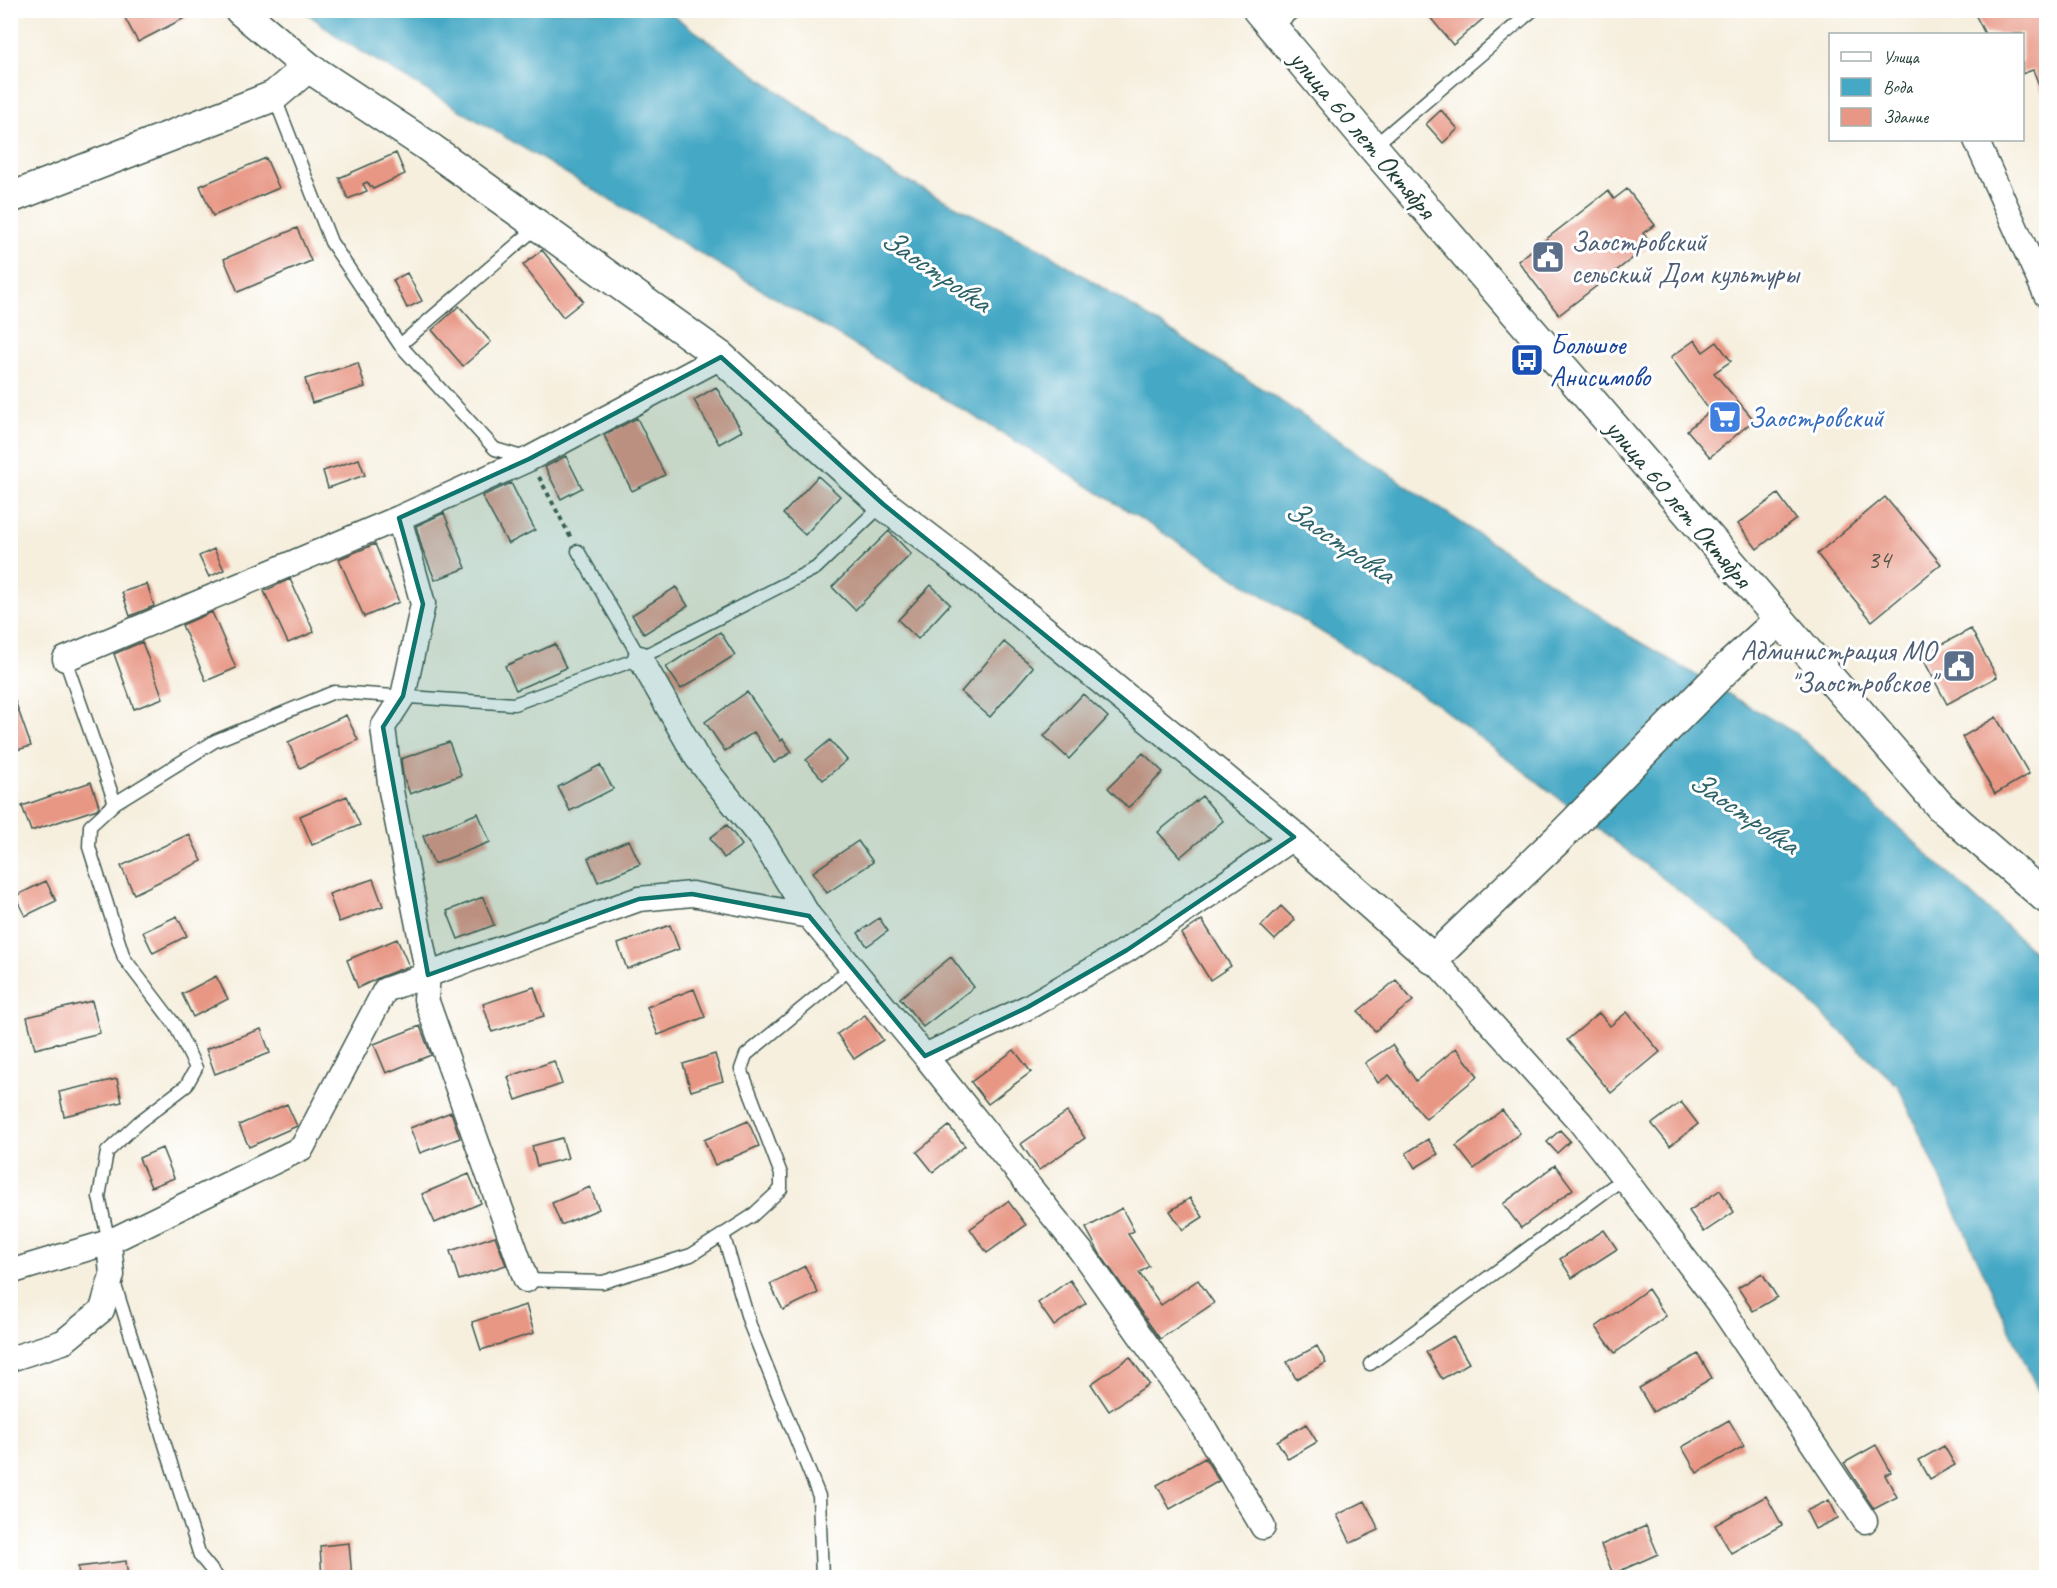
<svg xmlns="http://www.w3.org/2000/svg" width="2057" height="1588" viewBox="0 0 2057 1588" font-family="Caveat,sans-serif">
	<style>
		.water { fill: #45a8c5; stroke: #32727c; stroke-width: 1.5 }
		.building { fill: #e89785 }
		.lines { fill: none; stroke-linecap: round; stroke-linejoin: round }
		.service-casing { stroke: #3f584e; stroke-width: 15 }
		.minor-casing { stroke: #3f584e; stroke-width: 27 }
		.tertiary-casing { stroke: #3f584e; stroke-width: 33 }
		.path { stroke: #3f584e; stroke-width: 4; stroke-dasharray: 4.5 4.5; stroke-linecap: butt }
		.service { stroke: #fff; stroke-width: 12 }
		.minor { stroke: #fff; stroke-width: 24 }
		.tertiary { stroke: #fff; stroke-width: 30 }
		.marked { fill: #0f766e; fill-opacity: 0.2; stroke: #0f766e; stroke-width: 4.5; stroke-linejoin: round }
		.labels { text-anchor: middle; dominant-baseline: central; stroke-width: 6; stroke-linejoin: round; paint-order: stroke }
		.number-label { font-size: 26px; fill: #515448 }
		.street-label { font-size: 28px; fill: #1f3d34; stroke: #fff }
		.service-label { font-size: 28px; fill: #4e5e75; stroke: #fff; text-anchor: start }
		.transit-label { font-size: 28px; fill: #164399; stroke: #fff; text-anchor: start }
		.shop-label { font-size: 28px; fill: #366cbe; stroke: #fff; text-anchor: start }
		.water-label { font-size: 30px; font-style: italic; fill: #2c6267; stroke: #fff }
	</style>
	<rect width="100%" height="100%" fill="#fff"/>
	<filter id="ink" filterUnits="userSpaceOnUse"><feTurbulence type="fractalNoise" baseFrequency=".0167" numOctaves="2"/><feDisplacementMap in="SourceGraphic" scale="12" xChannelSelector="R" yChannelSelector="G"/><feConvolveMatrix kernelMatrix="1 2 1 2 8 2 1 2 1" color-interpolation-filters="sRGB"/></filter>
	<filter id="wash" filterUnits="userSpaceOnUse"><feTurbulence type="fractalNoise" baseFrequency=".008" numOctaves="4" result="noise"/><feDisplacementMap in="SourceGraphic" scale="24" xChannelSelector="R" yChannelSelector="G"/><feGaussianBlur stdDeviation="1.35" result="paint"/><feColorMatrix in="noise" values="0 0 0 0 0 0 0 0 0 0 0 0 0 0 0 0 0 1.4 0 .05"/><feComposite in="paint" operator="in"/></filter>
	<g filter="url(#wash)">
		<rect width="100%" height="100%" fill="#f6efde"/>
		<path class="water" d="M304 11H667L893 174 1043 250 1273 396 1631 637 1797 734 2046 963V1408L1898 1086 1751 946 1435 703 1029 449 342 40Z"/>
		<g id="blocks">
			<path class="building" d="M139 10H200L138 42 125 18Z
				M1424 10H1493L1453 45Z
				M1973 10H2046V102L2033 70 2022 74V34H1985Z
				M1441 110 1458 129 1443 143 1426 124Z
				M396 153 405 174 373 189 367 182 363 184 367 191 348 199 339 178Z
				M266 158 279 188 213 216 200 186Z
				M1627 189 1655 225 1643 233 1651 244 1559 315 1518 261 1608 191 1614 199Z
				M297 228 311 261 238 292 224 259Z
				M542 250 583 301 563 317 523 265Z
				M407 273 422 301 407 308 393 280Z
				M459 306 491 342 463 366 432 330Z
				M1695 340 1703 352 1717 342 1731 361 1714 373 1754 420 1710 457 1687 430 1710 411 1671 357Z
				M358 363 365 387 312 403 305 379Z
				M716 387 742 431 719 444 694 400Z
				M637 418 665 475 632 491 604 435Z
				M566 456 582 488 561 499 545 467Z
				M359 459 365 475 328 488 323 471Z
				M818 476 840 496 805 535 783 514Z
				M511 483 535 530 508 544 482 496Z
				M1778 494 1796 519 1757 549 1738 524Z
				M1885 497 1941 564 1872 621 1817 554Z
				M444 513 466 568 435 580 422 548 416 526Z
				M889 531 911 554 855 610 832 587Z
				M375 544 399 602 364 617 339 559Z
				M214 549 224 570 209 577 199 556Z
				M290 579 314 632 288 643 264 591Z
				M147 584 154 606 130 616 122 592Z
				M931 585 950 604 918 639 898 620Z
				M676 587 688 606 644 634 632 615Z
				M212 612 236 668 206 681 182 625Z
				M1971 629 1997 677 1947 704 1921 655Z
				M720 632 735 655 681 689 666 667Z
				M142 642 163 698 134 709 114 654Z
				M1004 642 1033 667 990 717 961 692Z
				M555 644 566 668 516 690 505 666Z
				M747 692 781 741 783 739 792 752 774 763 754 732 725 751 705 722Z
				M1083 694 1108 717 1069 759 1044 736Z
				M13 695 31 746 10 752V696Z
				M346 715 358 740 300 768 288 742Z
				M1996 717 2029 774 1995 794 1962 737Z
				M830 740 847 760 823 780 806 760Z
				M449 742 461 775 410 794 403 775 401 759Z
				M1143 753 1163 772 1128 808 1108 788Z
				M600 765 613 789 570 811 558 787Z
				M91 782 99 806 97 809 31 831 22 806Z
				M347 796 360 825 312 845 300 816Z
				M1202 796 1223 821 1180 857 1158 832Z
				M478 813 490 842 434 864 423 836Z
				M727 825 742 845 724 858 710 838Z
				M189 834 202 861 134 894 121 866Z
				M629 840 640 864 598 882 588 858Z
				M858 841 873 862 827 893 813 872Z
				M373 879 383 906 339 922 329 894Z
				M46 881 56 901 25 916 15 896Z
				M483 897 494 925 458 939 447 911Z
				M1281 906 1295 920 1275 940 1261 926Z
				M177 916 187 936 153 953 143 932Z
				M879 918 888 931 867 946 858 933Z
				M1202 920 1231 966 1210 980 1181 934Z
				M670 925 679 949 627 969 618 944Z
				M397 939 409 966 380 977 358 988 347 960Z
				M951 957 974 987 923 1027 900 998Z
				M216 976 228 999 193 1017 182 994Z
				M1396 980 1413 1001 1375 1031 1358 1011Z
				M534 987 544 1016 492 1032 483 1004Z
				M694 989 705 1017 658 1035 647 1007Z
				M92 1001 100 1033 35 1049 27 1017Z
				M1627 1012 1660 1052 1611 1093 1567 1040 1599 1013 1610 1026Z
				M865 1015 883 1040 854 1059 837 1034Z
				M420 1026 431 1055 386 1073 374 1044Z
				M261 1029 270 1053 215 1074 206 1049Z
				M1392 1045 1416 1081 1456 1048 1478 1076 1426 1119 1389 1075 1378 1083 1365 1063Z
				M1014 1050 1031 1072 988 1104 971 1082Z
				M715 1054 723 1081 691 1091 683 1064Z
				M554 1061 562 1084 516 1100 508 1077Z
				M117 1079 122 1102 64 1116 59 1092Z
				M1681 1102 1698 1124 1670 1146 1652 1124Z
				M287 1104 297 1126 249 1147 239 1125Z
				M1502 1110 1520 1133 1474 1169 1456 1146Z
				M451 1112 460 1138 420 1153 410 1128Z
				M1067 1112 1085 1138 1039 1170 1021 1144Z
				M748 1121 759 1146 715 1165 704 1140Z
				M949 1126 965 1146 933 1172 917 1152Z
				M1560 1130 1570 1141 1557 1153 1547 1142Z
				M562 1138 568 1158 537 1166 532 1146Z
				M1428 1139 1438 1154 1415 1168 1406 1153Z
				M162 1148 174 1178 151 1187 139 1158Z
				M1555 1165 1573 1189 1521 1228 1503 1204Z
				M469 1174 481 1203 435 1223 422 1194Z
				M590 1187 599 1209 561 1225 552 1203Z
				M1720 1190 1734 1212 1704 1232 1689 1211Z
				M1190 1198 1203 1217 1183 1230 1170 1211Z
				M1008 1201 1026 1225 987 1253 970 1229Z
				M1122 1208 1134 1231 1128 1234 1149 1266 1139 1273 1161 1305 1198 1280 1214 1303 1160 1339 1100 1254 1086 1228Z
				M1604 1230 1617 1249 1572 1278 1560 1259Z
				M495 1236 506 1265 459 1280 450 1251Z
				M805 1266 818 1293 783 1310 770 1284Z
				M1762 1273 1777 1297 1753 1311 1738 1288Z
				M1070 1280 1086 1303 1054 1326 1038 1303Z
				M1648 1289 1666 1316 1615 1353 1596 1327Z
				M526 1305 534 1333 481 1350 472 1322Z
				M1453 1336 1469 1363 1442 1379 1426 1352Z
				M1317 1346 1326 1363 1296 1379 1287 1362Z
				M1698 1354 1712 1378 1653 1412 1639 1388Z
				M1130 1357 1149 1384 1109 1411 1091 1384Z
				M1729 1420 1744 1446 1697 1473 1682 1447Z
				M1306 1424 1317 1442 1288 1459 1277 1441Z
				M1876 1445 1891 1472 1885 1475 1897 1497 1874 1509 1844 1463Z
				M1944 1446 1955 1465 1930 1479 1919 1460Z
				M1205 1458 1219 1481 1170 1509 1157 1485Z
				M1766 1496 1782 1525 1731 1553 1715 1525Z
				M1829 1500 1838 1518 1815 1529 1806 1511Z
				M1365 1501 1379 1530 1351 1543 1337 1515Z
				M1646 1526 1658 1554 1613 1574 1601 1545Z
				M349 1543 352 1578H322L320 1546Z
				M126 1561 128 1578H79L78 1567Z"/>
		</g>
	</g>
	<g filter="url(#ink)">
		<use href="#blocks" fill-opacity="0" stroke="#3f584e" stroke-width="1.5"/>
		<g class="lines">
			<g class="service-casing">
				<path id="service" d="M1273 29 1295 10
					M274 96 331 242 400 345 495 449 525 458
					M1374 146 1533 10
					M400 345 537 227
					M578 551 640 658
					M65 659 115 803 215 741 334 692 514 704 640 658 816 568 882 505
					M723 1234 750 1325 819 1496 822 1578
					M109 1242 99 1197 107 1152 139 1122 186 1086 196 1068 175 1025 124 958 89 847 90 826 115 803
					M526 1280 603 1282 691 1255 752 1216 781 1189V1174L741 1069 746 1055 851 968
					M114 1282 200 1556 218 1578
					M1370 1364 1624 1178"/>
			</g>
			<g class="minor-casing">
				<path id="minor" d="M1976 140 2046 295
					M399 518 423 604 403 696 383 727 391 791 428 975 426 999 526 1280
					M640 658 697 758 760 837 809 916
					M65 659 399 518 529 459 721 357
					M1433 959 1580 1122 1624 1178 1719 1304 1865 1521
					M925 1056 1081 1251 1198 1418 1263 1527
					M10 1272 109 1242 302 1148 385 990 639 899 692 894 809 916 925 1056 1028 1007 1127 950 1294 837
					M10 1359 63 1342 102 1310 112 1275 109 1242"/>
			</g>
			<g class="tertiary-casing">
				<path id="tertiary" d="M240 10 308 67 426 145 721 357 883 504 963 565 1294 837 1433 959 1557 840 1728 667 1779 620
					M1258 10 1373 147 1941 807 2046 898
					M10 198 274 96 308 67"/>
			</g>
			<path class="path" d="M539 477 572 540"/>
			<use href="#service" class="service"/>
			<use href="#minor" class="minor"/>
			<use href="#tertiary" class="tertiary"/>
		</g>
	</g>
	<path class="marked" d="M721 357 883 504 1294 837 1127 950 1028 1007 925 1056 809 916 692 894 639 899 428 975 383 727 403 696 423 604 399 518 529 459Z"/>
	<defs>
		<g id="civic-square" transform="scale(1.725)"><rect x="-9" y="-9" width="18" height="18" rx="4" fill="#5c6f8a" stroke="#fff"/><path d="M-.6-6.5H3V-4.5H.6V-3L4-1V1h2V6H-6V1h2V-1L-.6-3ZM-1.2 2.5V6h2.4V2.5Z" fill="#fff"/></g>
		<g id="bus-square" transform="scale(1.725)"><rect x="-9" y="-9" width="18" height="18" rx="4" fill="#1a4fb4" stroke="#fff"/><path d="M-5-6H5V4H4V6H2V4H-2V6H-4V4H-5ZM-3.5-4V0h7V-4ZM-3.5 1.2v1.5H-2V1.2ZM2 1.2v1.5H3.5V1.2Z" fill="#fff"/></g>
		<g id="supermarket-square" transform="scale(1.725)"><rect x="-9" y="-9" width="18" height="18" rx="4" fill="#3f7fe0" stroke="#fff"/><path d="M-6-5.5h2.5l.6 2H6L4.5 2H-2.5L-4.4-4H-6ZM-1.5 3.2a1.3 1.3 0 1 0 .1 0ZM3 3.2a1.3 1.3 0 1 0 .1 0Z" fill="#fff"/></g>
	</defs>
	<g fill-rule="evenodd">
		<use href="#civic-square" x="1548" y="257"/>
		<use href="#bus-square" x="1527" y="360"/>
		<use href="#supermarket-square" x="1725" y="417"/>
		<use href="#civic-square" x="1959" y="666"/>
	</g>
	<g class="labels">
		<g class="number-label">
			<text x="1879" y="559">34</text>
		</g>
		<g class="street-label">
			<text transform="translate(1363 134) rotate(50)">улица 60 лет Октября</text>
			<text transform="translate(1679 503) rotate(50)">улица 60 лет Октября</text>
		</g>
		<g class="service-label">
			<text x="1571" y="241">Заостровский<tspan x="1571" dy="32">сельский Дом культуры</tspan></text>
			<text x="1936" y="650" text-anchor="end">Администрация МО<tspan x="1936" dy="32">"Заостровское"</tspan></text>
		</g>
		<g class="transit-label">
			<text x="1550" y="344">Большое<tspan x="1550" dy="32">Анисимово</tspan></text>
		</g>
		<g class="shop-label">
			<text x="1748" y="417">Заостровский</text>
		</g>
		<g class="water-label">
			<text transform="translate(936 270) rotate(34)">Заостровка</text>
			<text transform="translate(1340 541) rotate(34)">Заостровка</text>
			<text transform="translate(1744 812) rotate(34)">Заостровка</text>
		</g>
	</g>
	<rect width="2057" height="1588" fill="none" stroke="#fff" stroke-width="36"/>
	<rect x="1829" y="33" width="195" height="108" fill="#ffffff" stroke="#a5b1ae" stroke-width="1.5"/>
	<rect x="1841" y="52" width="30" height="9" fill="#ffffff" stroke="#a5b1ae" stroke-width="1.5"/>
	<text x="1883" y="63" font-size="18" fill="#1f3d34">Улица</text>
	<rect x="1841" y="78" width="30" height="18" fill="#45a8c5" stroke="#a5b1ae" stroke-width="1.5"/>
	<text x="1883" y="93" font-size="18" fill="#1f3d34">Вода</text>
	<rect x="1841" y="108" width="30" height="18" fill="#e89785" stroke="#a5b1ae" stroke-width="1.5"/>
	<text x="1883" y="123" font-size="18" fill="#1f3d34">Здание</text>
</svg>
